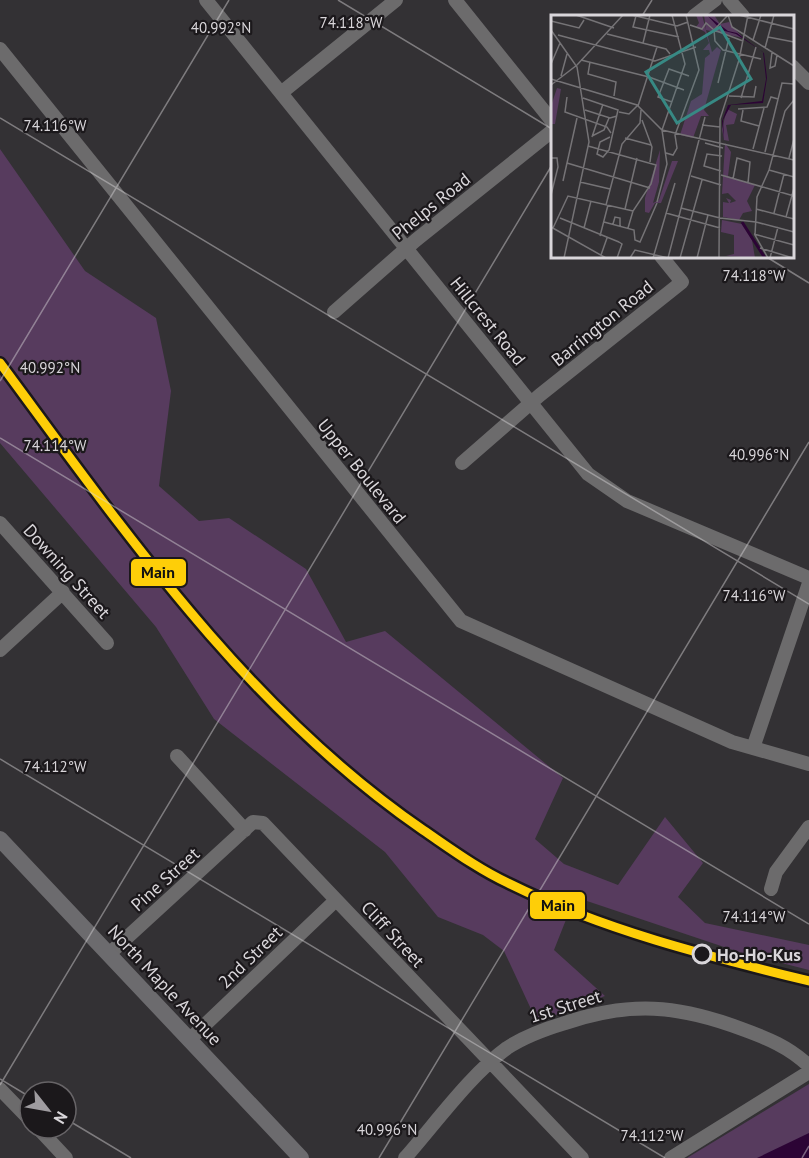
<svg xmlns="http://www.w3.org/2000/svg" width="809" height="1158" viewBox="0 0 809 1158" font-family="'PT Sans',sans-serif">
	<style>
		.green { fill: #573b5e }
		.water { fill: #2c0435 }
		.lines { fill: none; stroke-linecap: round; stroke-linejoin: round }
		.minor { stroke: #6c6b6c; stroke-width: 14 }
		.major { stroke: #6c6b6e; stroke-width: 16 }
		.rail-1-casing { stroke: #1b181b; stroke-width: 14 }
		.rail-1 { stroke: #fece08; stroke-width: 9 }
		.ticks { fill: none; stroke: #d9d6da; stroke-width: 1.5; stroke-opacity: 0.45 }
		.stop-dot { fill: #1b181b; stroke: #d9d6da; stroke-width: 3 }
		.labels { text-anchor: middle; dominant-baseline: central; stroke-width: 4.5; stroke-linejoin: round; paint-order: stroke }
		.street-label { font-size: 18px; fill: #d9d6da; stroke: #1b181b }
		.stop-label { font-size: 18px; font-weight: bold; fill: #d9d6da; stroke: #1b181b; text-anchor: start }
		.inset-river { fill: none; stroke: #2c0435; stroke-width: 3 }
		.inset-road { fill: none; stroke: #757376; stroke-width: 1.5 }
		.view { fill: #378984; fill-opacity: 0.15; stroke: #378984; stroke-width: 3 }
		.inset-edge { fill: none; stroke: #d9d6da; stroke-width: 3 }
		.ticks-label { font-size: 15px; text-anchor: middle; fill: #d9d6da; stroke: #1b181b; stroke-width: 4.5; stroke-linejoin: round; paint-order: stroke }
		.line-badge { stroke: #1b181b; stroke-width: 2 }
		.pale-badge-label { font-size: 16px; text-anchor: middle; font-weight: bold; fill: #111 }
	</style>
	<rect width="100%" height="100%" fill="#333134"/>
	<path class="green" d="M0 149 85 271 156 318 171 391 159 486 199 521 229 518 306 569 346 642 385 631 563 778 535 839 564 864 618 885 665 817 703 863 678 897 705 923 809 945V970L739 952 575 897 554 950 605 996 537 1022 504 951 483 935 438 917 385 852 214 719 156 627 0 443Z
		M809 1084V1158H687Z"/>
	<path class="water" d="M809 1133V1158H757Z"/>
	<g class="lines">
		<path class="minor" d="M206 0 588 474 627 501 809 578
			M455 0 552 121
			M729 0 743 16
			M694 16 715 0
			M0 49 461 621 732 742 809 764
			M792 66 809 83
			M281 93 396 0
			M334 312 416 240 552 131
			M462 463 540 395 682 282 661 256
			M0 523 107 643
			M0 650 63 592
			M753 748 809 583
			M177 756 245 830
			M771 889 776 872 809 827
			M109 954 253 822 263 823 582 1158
			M189 1040 336 900
			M0 1089 30 1120
			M38 1128 66 1158
			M405 1158C435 1124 471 1074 507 1048 525 1036 545 1029 565 1023 630 1001 678 1005 742 1029 767 1038 789 1047 809 1066
			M671 1158 809 1072"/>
		<path class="major" d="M0 839 301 1158"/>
		<g class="rail-1-casing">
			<path id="rail-1" d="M0 363C125 532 247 709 423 830 451 849 478 869 508 883 603 930 707 956 809 981"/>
		</g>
		<use href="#rail-1" class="rail-1"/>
	</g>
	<path class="ticks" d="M338 0 552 129M642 16 652 0M0 118 809 604M765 256 809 283M0 381 229 0M0 438 809 924M0 759 665 1158M0 1079 30 1097M0 1085 552 165M66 1119 131 1158M379 1158 809 442M802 1158 809 1146"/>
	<circle class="stop-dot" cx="702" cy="954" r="9"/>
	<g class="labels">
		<g class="street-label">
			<text transform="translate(431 206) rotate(-39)">Phelps Road</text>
			<text transform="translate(488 321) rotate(51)">Hillcrest Road</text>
			<text transform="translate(602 323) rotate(-39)">Barrington Road</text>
			<text transform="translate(362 471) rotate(51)">Upper Boulevard</text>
			<text transform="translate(67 571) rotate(48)">Downing Street</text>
			<text transform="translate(165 879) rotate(-42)">Pine Street</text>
			<text transform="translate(393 934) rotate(47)">Cliff Street</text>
			<text transform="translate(250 957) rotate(-44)">2nd Street</text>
			<text transform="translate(165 985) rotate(47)">North Maple Avenue</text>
			<text transform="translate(565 1006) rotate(-17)">1st Street</text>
		</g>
		<g class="stop-label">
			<text x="717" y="954">Ho-Ho-Kus</text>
		</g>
	</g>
	<g transform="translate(551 15)">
		<rect width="243" height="243" fill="#333134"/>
		<path d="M145 0H151L155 15 153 0H163L169 9 178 7 192 23 155 15 161 37 166 32 170 35 153 95 158 101H150L142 123 129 120 140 86 151 79 154 43 159 39 158 35H152L158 28 154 17 145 12 148 8ZM6 73 10 74 4 109H1L0 91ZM176 94 186 99 183 109 175 110 178 126 173 125 171 114ZM174 128 180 137 177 161 204 170 196 186 201 196 192 198 188 205 172 202V187L178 188 175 183 180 185 179 188 185 186 177 178 171 179ZM109 135 108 167 102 188 108 185 121 146H127L110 188H104L98 198 94 197V183ZM171 205 191 209 201 225 204 243 175 241 183 239V220L170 217Z" fill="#573b5e"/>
		<path d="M156 0 177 16 186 18 213 38 216 63 212 88 180 90 172 105 173 125 171 106 177 90 211 86 215 64 212 37 185 19 170 15Z" fill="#2c0435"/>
		<path class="inset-river" d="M191 207 214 243"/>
		<path class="inset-road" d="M25 0 63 13M81 0 126 11 137 7M177 0 181 12 194 20M188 0 243 14M85 1 82 12 128 22M0 6 28 13 33 5M139 10 151 14 155 8 163 15M0 15 26 52 38 127 13 243M163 15 164 26 172 35 210 44M163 15 192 26M163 15 177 0M56 19 115 34 119 39M7 20 104 46 145 32M194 20 243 51M217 22 243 27M202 25 210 0M92 28 99 0M214 33 223 0M221 37 219 53 224 51 226 40M30 45 98 62M39 47 37 59 65 67 63 81M0 49 9 28M10 61 16 39M98 62 133 75M0 64 86 90 111 115 243 145M167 68 178 23M0 70 26 50 72 0M178 81 203 82 205 71M16 82 14 97 56 112 60 118M32 83 67 95 58 135M190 83 205 32M121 87 107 82 118 54 138 61M87 91 106 32M187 94 216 92 220 82 227 84M34 95 59 103 66 101M192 95 190 106 208 111M68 97 78 99 86 91M91 105 101 132 99 147M151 110 169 112M41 121 53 115 58 103M41 122 52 89M74 123 100 130M154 128 172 133M37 131 105 150 100 169 82 196 77 213M202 134 213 93M58 135 52 142 46 139 49 127 59 122M214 137 231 68 243 69M115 138 122 140 126 133 124 120 148 55 135 0M0 143H6L7 152 0 180M238 143 243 124M16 148 99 173M218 155 243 162M170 156 153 151 156 139 171 141M170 160 243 181M140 161 170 170M182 164 186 143 199 147 197 168M12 166 26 103M29 167 59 174M106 187 116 149 111 115 134 49 121 0M55 190 71 129 89 108 90 95M130 193 169 203M74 194 86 143M205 194 243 204M115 198 169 213M223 198 233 159M235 202 243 173M9 203 68 227M169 203 205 207 243 217M53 207 83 215 84 225 89 227 106 188M62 209 64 202 69 203V211M0 212 55 243M2 213 17 181 82 196M33 213 40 186M203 219 243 230M49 221 57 190M209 233 242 243M50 240 56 223M66 243 71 229 68 227M79 243 84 235 117 243M102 243 124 168M117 243 154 102M129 243 151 165M146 243 157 200M168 243 169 104 188 45 197 0M217 243 204 220 206 182 218 155 234 96 243 85M219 243 227 212"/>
		<path class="view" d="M169 12 200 64 126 108 95 57Z"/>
		<rect width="243" height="243" class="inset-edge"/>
	</g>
	<g class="ticks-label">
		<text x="351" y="28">74.118°W</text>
		<text x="221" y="33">40.992°N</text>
		<text x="55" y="131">74.116°W</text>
		<text x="754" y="281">74.118°W</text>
		<text x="50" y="373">40.992°N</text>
		<text x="55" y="451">74.114°W</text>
		<text x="759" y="460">40.996°N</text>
		<text x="754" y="601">74.116°W</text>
		<text x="55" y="772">74.112°W</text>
		<text x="754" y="922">74.114°W</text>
		<text x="387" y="1135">40.996°N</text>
		<text x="652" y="1141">74.112°W</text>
	</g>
	<g class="line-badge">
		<rect x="130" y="558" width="57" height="29" rx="6" fill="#fece08"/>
		<rect x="529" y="891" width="57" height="29" rx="6" fill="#fece08"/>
	</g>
	<g class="pale-badge-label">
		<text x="158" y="578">Main</text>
		<text x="558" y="911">Main</text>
	</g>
	<g transform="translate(48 1110) rotate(121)"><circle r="28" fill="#1b181b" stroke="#676467" stroke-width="1.5"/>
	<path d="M0-4.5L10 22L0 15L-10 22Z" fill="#9f9ca0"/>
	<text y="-9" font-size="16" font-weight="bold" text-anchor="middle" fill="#d9d6da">N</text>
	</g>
</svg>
